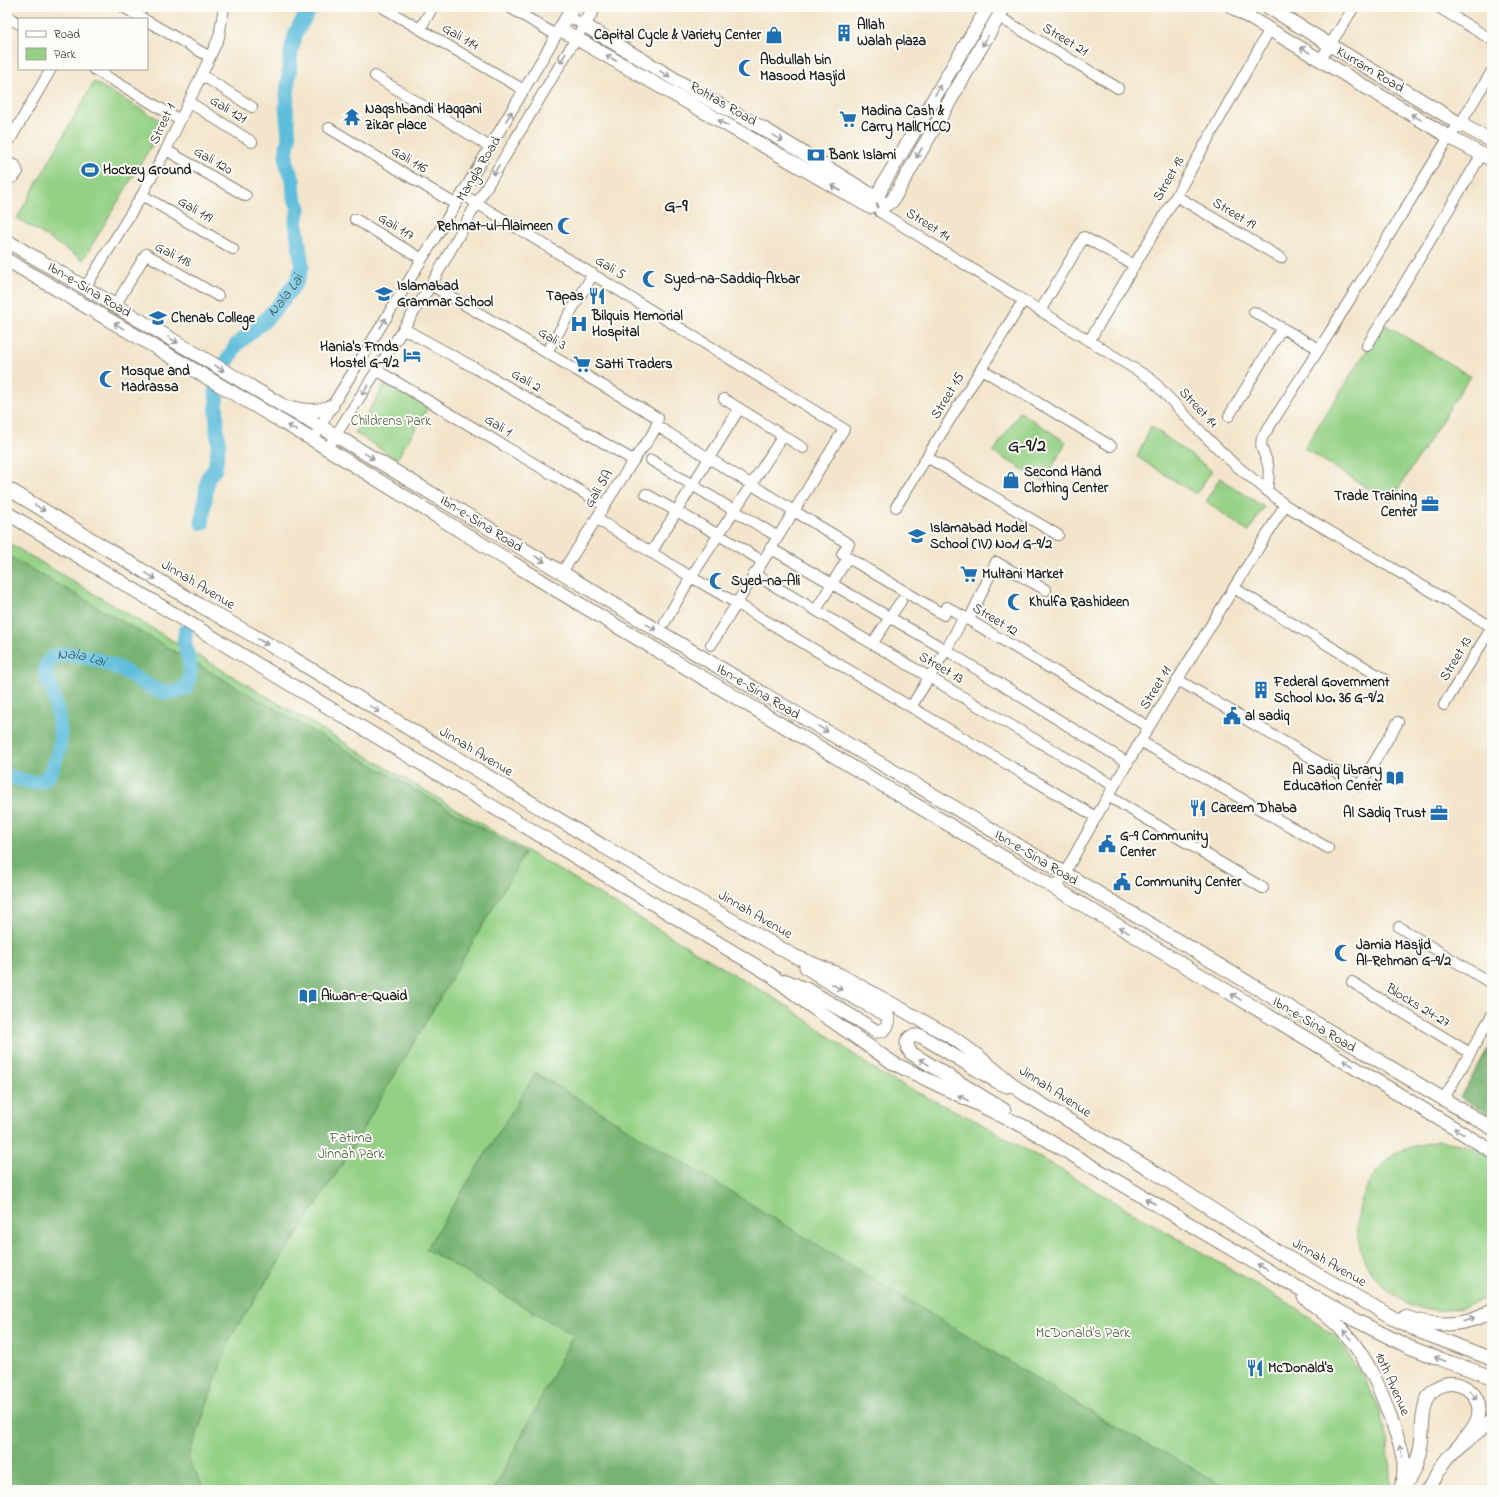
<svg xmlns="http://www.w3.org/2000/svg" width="1499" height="1497" viewBox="0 0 1499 1497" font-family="'Indie Flower',sans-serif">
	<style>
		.green { fill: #94d185; stroke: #587650 }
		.forest { fill: #77b372; stroke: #4a6847 }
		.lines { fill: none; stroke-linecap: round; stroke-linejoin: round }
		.river { stroke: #5ebddc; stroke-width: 15 }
		.minor-casing { stroke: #888074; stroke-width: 12 }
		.major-casing { stroke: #888074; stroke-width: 15 }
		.minor { stroke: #fff; stroke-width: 10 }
		.major { stroke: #fff; stroke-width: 13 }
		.oneway { stroke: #999 }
		.labels { text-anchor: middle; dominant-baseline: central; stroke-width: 4; stroke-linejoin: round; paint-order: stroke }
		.poi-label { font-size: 14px; font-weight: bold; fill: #1c1c1c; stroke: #fdfcf7; text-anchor: start }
		.street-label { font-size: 14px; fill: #1c1c1c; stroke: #fdfcf7 }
		.park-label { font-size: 14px; fill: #465b41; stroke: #fdfcf7 }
		.water-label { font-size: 15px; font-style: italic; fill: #365c69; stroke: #fdfcf7 }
		.district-label { font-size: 18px; font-weight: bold; fill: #1c1c1c; stroke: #fdfcf7 }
	</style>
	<rect width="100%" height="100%" fill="#fdfcf7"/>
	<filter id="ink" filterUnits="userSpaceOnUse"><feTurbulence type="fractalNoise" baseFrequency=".025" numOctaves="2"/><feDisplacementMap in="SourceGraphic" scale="8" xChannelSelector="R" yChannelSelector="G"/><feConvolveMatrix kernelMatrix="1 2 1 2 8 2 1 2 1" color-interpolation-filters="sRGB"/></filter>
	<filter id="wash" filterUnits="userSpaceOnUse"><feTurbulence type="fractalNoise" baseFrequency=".012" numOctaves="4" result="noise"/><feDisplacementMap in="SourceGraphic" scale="16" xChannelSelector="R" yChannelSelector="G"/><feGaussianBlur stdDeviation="0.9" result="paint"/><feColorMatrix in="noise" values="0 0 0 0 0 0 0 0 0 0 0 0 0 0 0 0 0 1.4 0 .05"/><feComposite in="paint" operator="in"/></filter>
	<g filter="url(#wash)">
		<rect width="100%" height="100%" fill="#f3e5cb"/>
		<path class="green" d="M94 82 165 123 83 260 17 218Z
			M1384 324 1470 376 1390 502 1304 448Z
			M386 383 428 408 397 459 355 433Z
			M1020 412 1066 442 1044 482 993 452Z
			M1151 426 1212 471 1196 494 1137 457Z
			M1220 478 1264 507 1248 532 1206 501Z
			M7 542 789 1007 882 1075 982 1124 1290 1304 1336 1336 1363 1376 1379 1408 1388 1443 1391 1490H7Z
			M1439 1141C1459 1143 1477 1146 1492 1159V1294C1479 1304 1463 1309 1447 1310 1430 1312 1414 1308 1400 1299 1345 1268 1344 1193 1393 1156 1407 1146 1423 1144 1439 1141Z"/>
		<path class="forest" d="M7 555 525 853 343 1163 230 1338 188 1459 205 1490H7Z
			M1492 1043V1116L1460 1097Z
			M536 1073 1106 1421 1232 1490H494L573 1335 426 1249Z"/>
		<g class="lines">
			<g class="river">
				<path id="s1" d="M202 523 208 477 215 469 219 441 217 433 216 376 229 358 236 345 264 321 279 305 297 281 302 267 296 222 299 208 294 197 293 179 287 167 286 154 289 137 286 107 291 52 296 32 310 9 315 7"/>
				<path id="s2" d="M7 776C17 778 30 784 39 782 48 779 51 772 54 764 56 758 60 750 60 744 61 729 57 707 53 693 51 686 47 680 46 673 45 669 46 665 49 661 62 645 105 662 120 669 135 676 146 688 163 692 171 694 179 691 186 688 198 664 180 651 186 630"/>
			</g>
		</g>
	</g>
	<g filter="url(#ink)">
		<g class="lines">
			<g class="minor-casing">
				<path id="minor" d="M123 7 144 19
					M382 7 524 90
					M509 7 556 35
					M1438 7 1492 40
					M7 16 19 24
					M999 17 1118 88
					M147 21 210 57
					M420 29 433 7
					M1321 59 1354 7
					M94 69 180 120
					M202 75 252 107
					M375 76 490 147
					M189 102 252 142
					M329 128 455 204
					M7 145 51 69
					M166 150 246 196
					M7 163 15 165 18 172 14 177 9 179 7 177
					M462 194 844 429 794 511 657 426
					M142 195 233 249
					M1176 196 1281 258
					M880 212 1151 379 1203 434 1233 463 1285 505 1492 627
					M355 219 422 259
					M431 285 658 418C656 435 640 449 632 463 608 499 586 536 562 572
					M85 288 142 195 166 150 210 57 219 37 224 7
					M115 306 146 254 218 296
					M1040 311 1084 237 1134 265
					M1254 312 1319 349
					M404 329 486 374 633 460
					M1089 341 1176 196 1270 29
					M1367 346 1482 154
					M547 352 593 274
					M981 369 1111 446
					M378 371 604 505
					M724 399 803 448
					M1229 416 1282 328
					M313 440 332 406 462 194 560 29
					M327 449 431 285 477 203 584 25 568 16
					M927 457 1058 535
					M651 460 778 537
					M1267 491C1268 482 1270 474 1268 465 1266 455 1259 449 1262 438L1330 332 1449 137 1460 124 1492 71
					M646 494 719 535 762 561
					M896 507 1023 301
					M597 519 691 577 736 603 1096 817
					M770 548 946 650 1128 763
					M651 553 739 409
					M754 574 1114 786
					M1234 588 1384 679
					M816 610 844 564
					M969 620 996 562 1046 590
					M665 622 691 577 783 436
					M872 644 901 601
					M711 645 794 511 849 544 842 554 944 615 947 607 1149 727
					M1178 680 1360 786 1398 722
					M1444 705 1492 627
					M911 707 946 650 964 617
					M1140 741 1328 848
					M1108 796 1263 888
					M1056 889C1127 758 1207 632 1285 505
					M1399 927 1492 984
					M1352 982 1470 1053
					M1443 1100 1492 1015"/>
			</g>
			<g class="major-casing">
				<path id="major" d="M573 7 560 29 870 207
					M594 7 584 25 696 92 764 129 875 197
					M1232 7 1449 137 1492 160
					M1268 7 1460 124 1492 141
					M878 197 882 186 988 7
					M885 205 892 201 1004 7
					M7 241 280 404 335 435 675 641 1492 1128
					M7 260 313 440 558 591 1314 1043 1492 1151
					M293 408C307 412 319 412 332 406
					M7 488 201 606 291 657 601 845 794 956 840 975 955 1039 979 1057 1023 1093 1148 1168 1278 1252 1322 1277 1397 1320 1418 1331 1492 1359
					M7 513 771 975 808 1004 893 1063 1027 1128 1279 1277 1355 1320 1409 1347 1440 1359 1492 1377
					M786 981 810 991 876 1031C885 1032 891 1024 887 1015L844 992 806 967
					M1004 1110 911 1053C903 1042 908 1034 921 1036L996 1081 1007 1086
					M1304 1297C1318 1309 1333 1319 1345 1333 1368 1359 1381 1390 1392 1422 1397 1435 1402 1449 1404 1463 1404 1472 1404 1481 1402 1490
					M1405 1317C1434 1327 1465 1327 1492 1311
					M1405 1487C1412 1473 1419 1460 1421 1444 1423 1429 1421 1410 1429 1396 1445 1369 1491 1390 1476 1423 1472 1431 1464 1440 1458 1447
					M1428 1490C1433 1481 1438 1471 1444 1463 1456 1446 1475 1434 1492 1422"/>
			</g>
			<use href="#minor" class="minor"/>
			<use href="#major" class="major"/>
		</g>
		<defs><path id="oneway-shaft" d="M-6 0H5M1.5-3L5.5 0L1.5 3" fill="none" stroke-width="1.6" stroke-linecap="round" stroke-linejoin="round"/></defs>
		<g class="oneway">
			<use href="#oneway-shaft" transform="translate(985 41) rotate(120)"/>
			<use href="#oneway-shaft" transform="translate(1305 50) rotate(-149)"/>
			<use href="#oneway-shaft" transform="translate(563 58) rotate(121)"/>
			<use href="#oneway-shaft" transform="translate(611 58) rotate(-150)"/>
			<use href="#oneway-shaft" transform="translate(665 74) rotate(31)"/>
			<use href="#oneway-shaft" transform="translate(938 90) rotate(-59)"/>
			<use href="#oneway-shaft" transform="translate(509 116) rotate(-59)"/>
			<use href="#oneway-shaft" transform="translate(1416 117) rotate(-149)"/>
			<use href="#oneway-shaft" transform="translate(723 123) rotate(-150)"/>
			<use href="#oneway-shaft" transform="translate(778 138) rotate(31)"/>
			<use href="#oneway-shaft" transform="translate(919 153) rotate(120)"/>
			<use href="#oneway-shaft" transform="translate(496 170) rotate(121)"/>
			<use href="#oneway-shaft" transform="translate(836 188) rotate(-150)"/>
			<use href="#oneway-shaft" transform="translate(383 323) rotate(-59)"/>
			<use href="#oneway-shaft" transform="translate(119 326) rotate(-149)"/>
			<use href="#oneway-shaft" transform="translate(173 340) rotate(31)"/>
			<use href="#oneway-shaft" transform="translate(219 368) rotate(31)"/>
			<use href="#oneway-shaft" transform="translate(365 390) rotate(123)"/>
			<use href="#oneway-shaft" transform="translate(292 428) rotate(-150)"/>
			<use href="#oneway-shaft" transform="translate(369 456) rotate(31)"/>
			<use href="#oneway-shaft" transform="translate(40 508) rotate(31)"/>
			<use href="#oneway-shaft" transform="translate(540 559) rotate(31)"/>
			<use href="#oneway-shaft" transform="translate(151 576) rotate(31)"/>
			<use href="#oneway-shaft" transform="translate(651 627) rotate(31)"/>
			<use href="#oneway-shaft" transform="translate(263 642) rotate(30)"/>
			<use href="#oneway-shaft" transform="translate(375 709) rotate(31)"/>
			<use href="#oneway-shaft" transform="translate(823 729) rotate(31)"/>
			<use href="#oneway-shaft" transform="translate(1124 930) rotate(-149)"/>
			<use href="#oneway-shaft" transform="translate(837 987) rotate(32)"/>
			<use href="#oneway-shaft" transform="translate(1236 997) rotate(-149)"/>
			<use href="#oneway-shaft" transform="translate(924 1062) rotate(-148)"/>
			<use href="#oneway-shaft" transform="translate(1348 1063) rotate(-149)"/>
			<use href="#oneway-shaft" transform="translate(963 1098) rotate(-153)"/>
			<use href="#oneway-shaft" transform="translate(1459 1131) rotate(-149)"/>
			<use href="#oneway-shaft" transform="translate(1150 1201) rotate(-150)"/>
			<use href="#oneway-shaft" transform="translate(1262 1267) rotate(-150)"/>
			<use href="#oneway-shaft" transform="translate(1469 1320) rotate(-14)"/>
			<use href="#oneway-shaft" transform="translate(1347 1335) rotate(-131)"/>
			<use href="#oneway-shaft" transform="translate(1440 1359) rotate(-159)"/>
			<use href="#oneway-shaft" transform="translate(1473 1395) rotate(52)"/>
			<use href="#oneway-shaft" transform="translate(1401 1451) rotate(-102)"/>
		</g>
	</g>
	<defs>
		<g id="building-bare" transform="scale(1.38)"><path d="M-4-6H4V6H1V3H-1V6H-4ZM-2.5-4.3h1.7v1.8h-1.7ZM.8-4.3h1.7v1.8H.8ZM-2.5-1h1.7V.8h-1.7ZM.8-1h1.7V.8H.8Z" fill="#1f6fb2" stroke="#fdfcf7" stroke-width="2.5" paint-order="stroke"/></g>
		<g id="shop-bare" transform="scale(1.38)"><path d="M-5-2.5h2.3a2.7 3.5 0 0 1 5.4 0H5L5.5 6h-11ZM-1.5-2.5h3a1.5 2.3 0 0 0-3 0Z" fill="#1f6fb2" stroke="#fdfcf7" stroke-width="2.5" paint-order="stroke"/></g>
		<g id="mosque-bare" transform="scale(1.38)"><path d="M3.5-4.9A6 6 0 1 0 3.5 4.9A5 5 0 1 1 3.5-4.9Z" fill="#1f6fb2" stroke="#fdfcf7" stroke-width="2.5" paint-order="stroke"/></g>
		<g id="temple-bare" transform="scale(1.38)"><path d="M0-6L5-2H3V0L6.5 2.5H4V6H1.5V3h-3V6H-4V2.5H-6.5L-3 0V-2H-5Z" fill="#1f6fb2" stroke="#fdfcf7" stroke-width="2.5" paint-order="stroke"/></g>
		<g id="supermarket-bare" transform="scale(1.38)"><path d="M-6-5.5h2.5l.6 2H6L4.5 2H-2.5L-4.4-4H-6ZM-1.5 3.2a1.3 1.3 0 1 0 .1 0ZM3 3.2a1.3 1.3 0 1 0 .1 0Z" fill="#1f6fb2" stroke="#fdfcf7" stroke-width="2.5" paint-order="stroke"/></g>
		<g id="bank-bare" transform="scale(1.38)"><path d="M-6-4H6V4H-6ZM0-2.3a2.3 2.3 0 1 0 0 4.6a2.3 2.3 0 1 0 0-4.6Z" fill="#1f6fb2" stroke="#fdfcf7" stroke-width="2.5" paint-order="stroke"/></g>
		<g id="stadium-bare" transform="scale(1.38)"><path d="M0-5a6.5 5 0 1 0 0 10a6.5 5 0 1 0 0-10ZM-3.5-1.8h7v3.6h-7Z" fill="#1f6fb2" stroke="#fdfcf7" stroke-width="2.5" paint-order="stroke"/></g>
		<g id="school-bare" transform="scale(1.38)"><path d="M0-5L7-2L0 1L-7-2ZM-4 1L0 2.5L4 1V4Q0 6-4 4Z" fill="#1f6fb2" stroke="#fdfcf7" stroke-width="2.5" paint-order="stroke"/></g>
		<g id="restaurant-bare" transform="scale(1.38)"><path d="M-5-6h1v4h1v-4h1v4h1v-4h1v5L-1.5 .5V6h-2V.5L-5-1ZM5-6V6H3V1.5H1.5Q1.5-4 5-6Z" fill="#1f6fb2" stroke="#fdfcf7" stroke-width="2.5" paint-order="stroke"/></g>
		<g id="university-bare" transform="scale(1.38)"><path d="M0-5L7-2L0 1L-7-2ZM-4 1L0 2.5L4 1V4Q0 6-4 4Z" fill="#1f6fb2" stroke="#fdfcf7" stroke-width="2.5" paint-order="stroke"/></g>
		<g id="hospital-bare" transform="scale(1.38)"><path d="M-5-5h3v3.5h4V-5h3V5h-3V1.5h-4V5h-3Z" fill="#1f6fb2" stroke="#fdfcf7" stroke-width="2.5" paint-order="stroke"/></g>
		<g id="hotel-bare" transform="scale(1.38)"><path d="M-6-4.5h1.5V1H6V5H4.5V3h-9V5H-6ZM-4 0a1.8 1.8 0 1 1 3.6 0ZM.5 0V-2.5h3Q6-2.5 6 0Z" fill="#1f6fb2" stroke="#fdfcf7" stroke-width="2.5" paint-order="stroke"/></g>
		<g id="office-bare" transform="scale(1.38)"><path d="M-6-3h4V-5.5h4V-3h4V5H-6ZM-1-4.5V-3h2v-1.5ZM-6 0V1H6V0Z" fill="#1f6fb2" stroke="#fdfcf7" stroke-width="2.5" paint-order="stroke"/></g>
		<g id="civic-bare" transform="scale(1.38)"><path d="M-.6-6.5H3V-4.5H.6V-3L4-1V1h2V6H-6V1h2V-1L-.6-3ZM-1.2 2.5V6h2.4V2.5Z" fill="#1f6fb2" stroke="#fdfcf7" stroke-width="2.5" paint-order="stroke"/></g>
		<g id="library-bare" transform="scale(1.38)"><path d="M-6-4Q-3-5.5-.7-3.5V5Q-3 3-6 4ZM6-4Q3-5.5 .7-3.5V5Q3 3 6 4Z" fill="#1f6fb2" stroke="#fdfcf7" stroke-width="2.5" paint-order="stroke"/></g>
	</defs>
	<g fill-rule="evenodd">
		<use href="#building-bare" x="844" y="33"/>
		<use href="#shop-bare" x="774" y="35"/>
		<use href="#mosque-bare" x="747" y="68"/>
		<use href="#temple-bare" x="352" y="117"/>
		<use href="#supermarket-bare" x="848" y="119"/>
		<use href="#bank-bare" x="816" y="155"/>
		<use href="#stadium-bare" x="90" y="170"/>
		<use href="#mosque-bare" x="566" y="226"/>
		<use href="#mosque-bare" x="651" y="279"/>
		<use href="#school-bare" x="384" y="294"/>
		<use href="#restaurant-bare" x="597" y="296"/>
		<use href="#university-bare" x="158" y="318"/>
		<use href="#hospital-bare" x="579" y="324"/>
		<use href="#hotel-bare" x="412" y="355"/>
		<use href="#supermarket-bare" x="582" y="364"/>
		<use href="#mosque-bare" x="108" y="379"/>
		<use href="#shop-bare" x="1011" y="480"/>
		<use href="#office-bare" x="1430" y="504"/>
		<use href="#school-bare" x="917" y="536"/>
		<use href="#supermarket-bare" x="969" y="574"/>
		<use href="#mosque-bare" x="718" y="581"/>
		<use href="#mosque-bare" x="1016" y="602"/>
		<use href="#building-bare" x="1261" y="690"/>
		<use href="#civic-bare" x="1232" y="716"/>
		<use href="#library-bare" x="1395" y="778"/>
		<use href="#restaurant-bare" x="1198" y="808"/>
		<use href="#office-bare" x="1439" y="813"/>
		<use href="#civic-bare" x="1107" y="844"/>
		<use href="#civic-bare" x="1122" y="882"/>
		<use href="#mosque-bare" x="1343" y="953"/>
		<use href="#library-bare" x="308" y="996"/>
		<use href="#restaurant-bare" x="1255" y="1368"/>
	</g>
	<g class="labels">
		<g class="poi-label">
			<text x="857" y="25">Allah<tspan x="857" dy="16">Walah plaza</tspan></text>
			<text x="761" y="35" text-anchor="end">Capital Cycle &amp; Variety Center</text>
			<text x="760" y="60">Abdullah bin<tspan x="760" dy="16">Masood Masjid</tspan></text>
			<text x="365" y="109">Naqshbandi Haqqani<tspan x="365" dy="16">Zikar place</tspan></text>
			<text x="861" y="111">Madina Cash &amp;<tspan x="861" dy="16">Carry Mall(MCC)</tspan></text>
			<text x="829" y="155">Bank Islami</text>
			<text x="103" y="170">Hockey Ground</text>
			<text x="553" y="226" text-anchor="end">Rehmat-ul-Alaimeen</text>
			<text x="664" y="279">Syed-na-Saddiq-Akbar</text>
			<text x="397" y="286">Islamabad<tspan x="397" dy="16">Grammar School</tspan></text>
			<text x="584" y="296" text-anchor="end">Tapas</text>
			<text x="592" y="316">Bilquis Memorial<tspan x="592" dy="16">Hospital</tspan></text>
			<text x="171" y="318">Chenab College</text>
			<text x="399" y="347" text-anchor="end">Hania's Frnds<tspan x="399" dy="16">Hostel G-9/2</tspan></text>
			<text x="595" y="364">Satti Traders</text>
			<text x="121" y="371">Mosque and<tspan x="121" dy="16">Madrassa</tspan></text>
			<text x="1024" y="472">Second Hand<tspan x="1024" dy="16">Clothing Center</tspan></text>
			<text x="1417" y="496" text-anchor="end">Trade Training<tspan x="1417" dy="16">Center</tspan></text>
			<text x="930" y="528">Islamabad Model<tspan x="930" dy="16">School (IV) No.1 G-9/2</tspan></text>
			<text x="982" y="574">Multani Market</text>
			<text x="731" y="581">Syed-na-Ali</text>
			<text x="1029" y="602">Khulfa Rashideen</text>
			<text x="1274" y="682">Federal Government<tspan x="1274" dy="16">School No. 36 G-9/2</tspan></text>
			<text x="1245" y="716">al sadiq</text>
			<text x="1382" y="770" text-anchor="end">Al Sadiq Library<tspan x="1382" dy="16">Education Center</tspan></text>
			<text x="1211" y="808">Careem Dhaba</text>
			<text x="1426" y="813" text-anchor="end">Al Sadiq Trust</text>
			<text x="1120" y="836">G-9 Community<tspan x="1120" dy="16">Center</tspan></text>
			<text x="1135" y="882">Community Center</text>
			<text x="1356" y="945">Jamia Masjid<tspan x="1356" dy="16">Al-Rehman G-9/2</tspan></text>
			<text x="321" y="996">Aiwan-e-Quaid</text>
			<text x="1268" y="1368">McDonald's</text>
		</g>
		<g class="street-label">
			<text transform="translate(460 37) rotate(30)">Gali 114</text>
			<text transform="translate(1065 40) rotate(31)">Street 21</text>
			<text transform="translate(1370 70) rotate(31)">Kurram Road</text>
			<text transform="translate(723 104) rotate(30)">Rohtas Road</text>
			<text transform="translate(228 110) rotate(32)">Gali 121</text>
			<text transform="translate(163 124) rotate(-65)">Street 1</text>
			<text transform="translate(409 160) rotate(31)">Gali 116</text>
			<text transform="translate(213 161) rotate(30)">Gali 120</text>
			<text transform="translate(479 169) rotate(-59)">Mangla Road</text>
			<text transform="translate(1169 179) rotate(-60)">Street 18</text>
			<text transform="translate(195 210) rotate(31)">Gali 119</text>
			<text transform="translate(1234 214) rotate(31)">Street 19</text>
			<text transform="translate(928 225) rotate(32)">Street 14</text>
			<text transform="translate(396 227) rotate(31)">Gali 117</text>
			<text transform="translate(173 255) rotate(27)">Gali 118</text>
			<text transform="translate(610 268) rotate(31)">Gali 5</text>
			<text transform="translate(89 290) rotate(31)">Ibn-e-Sina Road</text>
			<text transform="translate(552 339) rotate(31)">Gali 3</text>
			<text transform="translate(526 381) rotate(30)">Gali 2</text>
			<text transform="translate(948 396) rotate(-59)">Street 15</text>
			<text transform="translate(1198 408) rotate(47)">Street 14</text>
			<text transform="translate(498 426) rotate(31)">Gali 1</text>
			<text transform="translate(599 489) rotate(-59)">Gali 5A</text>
			<text transform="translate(481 524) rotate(32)">Ibn-e-Sina Road</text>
			<text transform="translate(198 585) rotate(31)">Jinnah Avenue</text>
			<text transform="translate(995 620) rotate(31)">Street 12</text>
			<text transform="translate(1456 659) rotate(-59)">Street 13</text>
			<text transform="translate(941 668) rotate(30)">Street 13</text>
			<text transform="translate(1156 688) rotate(-59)">Street 11</text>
			<text transform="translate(758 692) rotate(31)">Ibn-e-Sina Road</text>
			<text transform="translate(476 752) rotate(31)">Jinnah Avenue</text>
			<text transform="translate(1036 858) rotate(31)">Ibn-e-Sina Road</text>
			<text transform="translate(755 915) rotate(30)">Jinnah Avenue</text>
			<text transform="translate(1418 1006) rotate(31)">Blocks 24-27</text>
			<text transform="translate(1314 1025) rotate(31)">Ibn-e-Sina Road</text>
			<text transform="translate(1055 1092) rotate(33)">Jinnah Avenue</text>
			<text transform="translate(1329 1263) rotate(30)">Jinnah Avenue</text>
			<text transform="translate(1392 1384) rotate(66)">10th Avenue</text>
		</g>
		<g class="park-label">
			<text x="391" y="421">Childrens Park</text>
			<text x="351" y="1138">Fatima<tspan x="351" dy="16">Jinnah Park</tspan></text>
			<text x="1083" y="1333">McDonald's Park</text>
		</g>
		<g class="water-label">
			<text stroke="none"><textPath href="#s1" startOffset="258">Nala Lai</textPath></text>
			<text stroke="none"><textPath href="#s2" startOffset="198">Nala Lai</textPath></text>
		</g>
		<g class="district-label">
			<text x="676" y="207">G-9</text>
			<text x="1027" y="447">G-9/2</text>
		</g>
	</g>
	<rect width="1499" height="1497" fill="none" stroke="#fdfcf7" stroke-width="24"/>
	<rect x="18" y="18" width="130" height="52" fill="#fdfcf7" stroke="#a3a29f"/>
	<rect x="26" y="31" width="20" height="6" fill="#ffffff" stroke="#a3a29f"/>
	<text x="54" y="38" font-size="12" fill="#1c1c1c">Road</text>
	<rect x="26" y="48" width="20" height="12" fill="#94d185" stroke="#a3a29f"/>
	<text x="54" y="58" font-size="12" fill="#1c1c1c">Park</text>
</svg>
